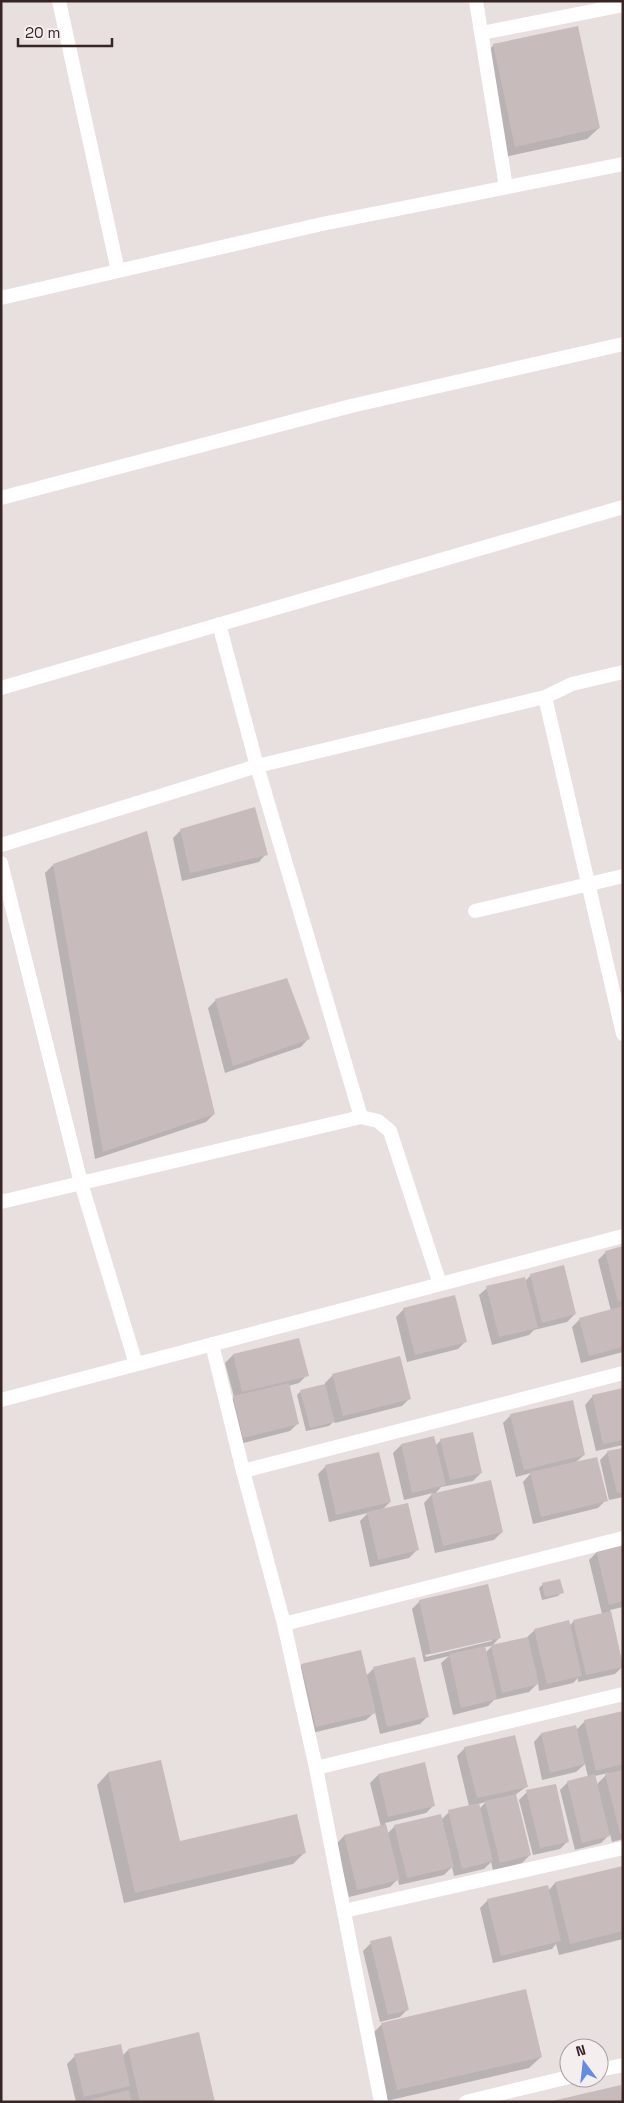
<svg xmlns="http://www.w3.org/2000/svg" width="624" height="2103" viewBox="0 0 624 2103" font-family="'Space Grotesk',sans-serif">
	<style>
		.shadow { fill: #0003; fill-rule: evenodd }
		.building { fill: #c8bbbc }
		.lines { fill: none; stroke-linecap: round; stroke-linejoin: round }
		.minor { stroke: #fff; stroke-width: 14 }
	</style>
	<rect width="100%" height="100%" fill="#e8dfdf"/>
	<path class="shadow" d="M494 45 599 128 587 139 504 157 482 56Z
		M181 830 266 854 259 862 182 881 173 838Z
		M53 865 214 1114 206 1122 95 1159 45 873Z
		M216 1000 308 1039 301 1047 225 1073 208 1008Z
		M623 1248V1352L581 1363 572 1327 580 1319 611 1311 598 1260 606 1252Z
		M531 1275 575 1314 567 1322 534 1330 529 1335 492 1345 479 1295 487 1288 525 1281Z
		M404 1309 466 1341 458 1349 407 1362 396 1317Z
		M298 1339 307 1375 299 1383 288 1386 298 1423 290 1431 236 1445 226 1406 234 1397 225 1363 233 1355Z
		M333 1375 410 1398 402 1406 335 1423 334 1421 329 1426 306 1431 297 1395 301 1391 325 1385V1383Z
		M623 1389V1445L596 1451 585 1405 592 1397Z
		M511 1415 584 1455 575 1463 606 1500 598 1508 533 1524 523 1482 531 1473 516 1477 503 1423Z
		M441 1440 481 1473 473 1481 441 1487 435 1494 502 1532 494 1540 435 1553 424 1503 433 1493 404 1500 393 1453 401 1445 435 1446Z
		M623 1449V1497L609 1500 600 1460 608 1452Z
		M326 1466 390 1502 382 1510 417 1550 409 1558 370 1567 360 1521 368 1513 329 1522 318 1474Z
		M623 1545V1607L610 1610 623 1666 615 1674 578 1682V1678L573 1683 539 1691 538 1683 529 1692 494 1700 488 1706 453 1715 441 1663 449 1656 424 1662 412 1609 420 1601 499 1638 492 1646 484 1647 485 1653 492 1646 526 1638 535 1630 569 1626 574 1621 602 1614 589 1560 597 1552ZM492 1639V1641L426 1657 425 1655Z
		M543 1584 562 1592 558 1596 542 1600 539 1588Z
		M302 1665 366 1676 374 1668 428 1716 420 1724 380 1734 375 1712 366 1720 308 1734 294 1673Z
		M623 1717V1839L612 1842 610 1834 601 1843 575 1850 560 1790 568 1782 588 1777 585 1764 576 1772 542 1780 534 1742 541 1734 576 1730 585 1721ZM608 1773 597 1784 595 1776Z
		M465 1748 526 1787 515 1795 530 1855 522 1863 493 1870 491 1862 484 1869 454 1876 452 1867 444 1875 399 1885 398 1879 390 1887 349 1897 336 1844 344 1836 381 1827 370 1783 378 1775 424 1764 434 1805 426 1813 385 1823 387 1834 395 1826 441 1820 449 1812 469 1806 457 1756ZM486 1802 479 1809 478 1804Z
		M160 1761 179 1842 304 1853 293 1864 124 1903 97 1785 108 1773Z
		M527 1792 568 1841 560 1849 533 1855 519 1800Z
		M623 1867V1939L559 1955 556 1944 552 1949 493 1963 480 1908 488 1900 548 1891 555 1883Z
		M371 1943 408 2009 400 2017 380 2022 363 1951Z
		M382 2024 541 2057 529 2068 386 2101 371 2035Z
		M128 2050 214 2102H76L67 2064 75 2056H122Z"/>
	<path class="building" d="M578 26 600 128 515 147 493 44Z
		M255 807 268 855 190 873 180 829Z
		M147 831 215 1114 103 1152 53 864Z
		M287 978 310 1039 233 1066 215 999Z
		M623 1246V1301L618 1302 605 1251Z
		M564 1265 576 1314 542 1323 530 1274Z
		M525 1277 538 1328 499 1337 486 1286Z
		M455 1295 467 1342 415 1355 403 1308Z
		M623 1306V1347L589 1356 579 1318Z
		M299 1338 309 1376 242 1392 233 1354Z
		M400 1356 411 1399 343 1416 332 1374Z
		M289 1383 299 1424 243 1438 233 1396Z
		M325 1384 335 1422 310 1428 300 1390Z
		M623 1388V1440L603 1444 592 1395Z
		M573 1400 585 1455 524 1470 510 1414Z
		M473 1432 482 1473 450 1480 440 1439Z
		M434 1436 446 1485 412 1493 401 1444Z
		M623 1448V1492L617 1493 607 1451Z
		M379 1452 391 1502 336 1515 325 1465Z
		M597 1457 608 1501 541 1517 530 1472Z
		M491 1480 503 1532 443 1546 431 1494Z
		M408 1503 419 1550 378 1560 367 1512Z
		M623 1544V1601L609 1605 596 1550Z
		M560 1579 564 1593 545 1597 542 1583Z
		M488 1584 501 1638 431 1654 419 1600Z
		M611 1611 623 1667 586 1675 573 1620Z
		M569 1620 582 1676 547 1684 534 1629Z
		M528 1637 539 1684 502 1693 491 1645Z
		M485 1646 497 1699 461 1708 449 1654Z
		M361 1650 376 1713 316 1727 301 1664Z
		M415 1657 429 1717 387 1727 373 1667Z
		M623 1711V1764L596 1771 584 1720Z
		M576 1725 585 1764 550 1773 541 1733Z
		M515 1735 528 1787 477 1798 464 1747Z
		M161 1760 180 1841 297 1814 306 1853 135 1893 108 1772Z
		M425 1762 435 1806 388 1817 378 1774Z
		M623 1770V1834H620L605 1774Z
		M595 1774 610 1836 582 1843 567 1781Z
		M556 1784 569 1842 540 1848 526 1790Z
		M516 1794 531 1855 500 1863 485 1801Z
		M479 1803 493 1861 462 1869 448 1810Z
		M441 1814 454 1867 407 1878 394 1825Z
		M386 1824 400 1880 357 1890 344 1835Z
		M623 1866V1931L570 1944 555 1882Z
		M548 1885 561 1941 501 1956 487 1899Z
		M391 1936 409 2010 388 2015 370 1941Z
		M526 1989 542 2057 397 2090 381 2023Z
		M199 2032 215 2102H140L128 2049Z
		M121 2044 130 2086 84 2097 74 2054Z
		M621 2085 623 2102H552V2101Z
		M129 2090 132 2102H85V2101Z"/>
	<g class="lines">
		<path class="minor" d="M59 1 118 271
			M476 1 506 187
			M482 33 623 5
			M1 298 322 224 623 164
			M1 498 351 406 623 344
			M219 624 257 766 361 1117
			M1 688 623 507
			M545 697 623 1034
			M1 845 257 766 545 697 572 684 623 672
			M1 863 81 1183 136 1364
			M475 911 623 876
			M1 1202 361 1117 378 1121 390 1131 440 1284
			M212 1344 243 1471 284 1624 316 1768 381 2102
			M1 1400 623 1236
			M243 1471 623 1373
			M284 1624 623 1538
			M316 1768 623 1694
			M344 1911 623 1848
			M599 2070 623 2065
			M466 2102 569 2077"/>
	</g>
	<rect width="624" height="2103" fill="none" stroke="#362522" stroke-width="5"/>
	<g transform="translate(584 2063) rotate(345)"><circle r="24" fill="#f5eeef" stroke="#a99e9d"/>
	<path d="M0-4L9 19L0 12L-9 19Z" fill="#638ce2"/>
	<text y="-8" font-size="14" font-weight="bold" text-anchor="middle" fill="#362522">N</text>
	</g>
	<path d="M18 38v8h94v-8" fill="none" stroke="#362522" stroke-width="2.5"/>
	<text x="25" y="38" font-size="15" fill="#362522" stroke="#f5eeef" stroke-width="4" paint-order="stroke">20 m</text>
</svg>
